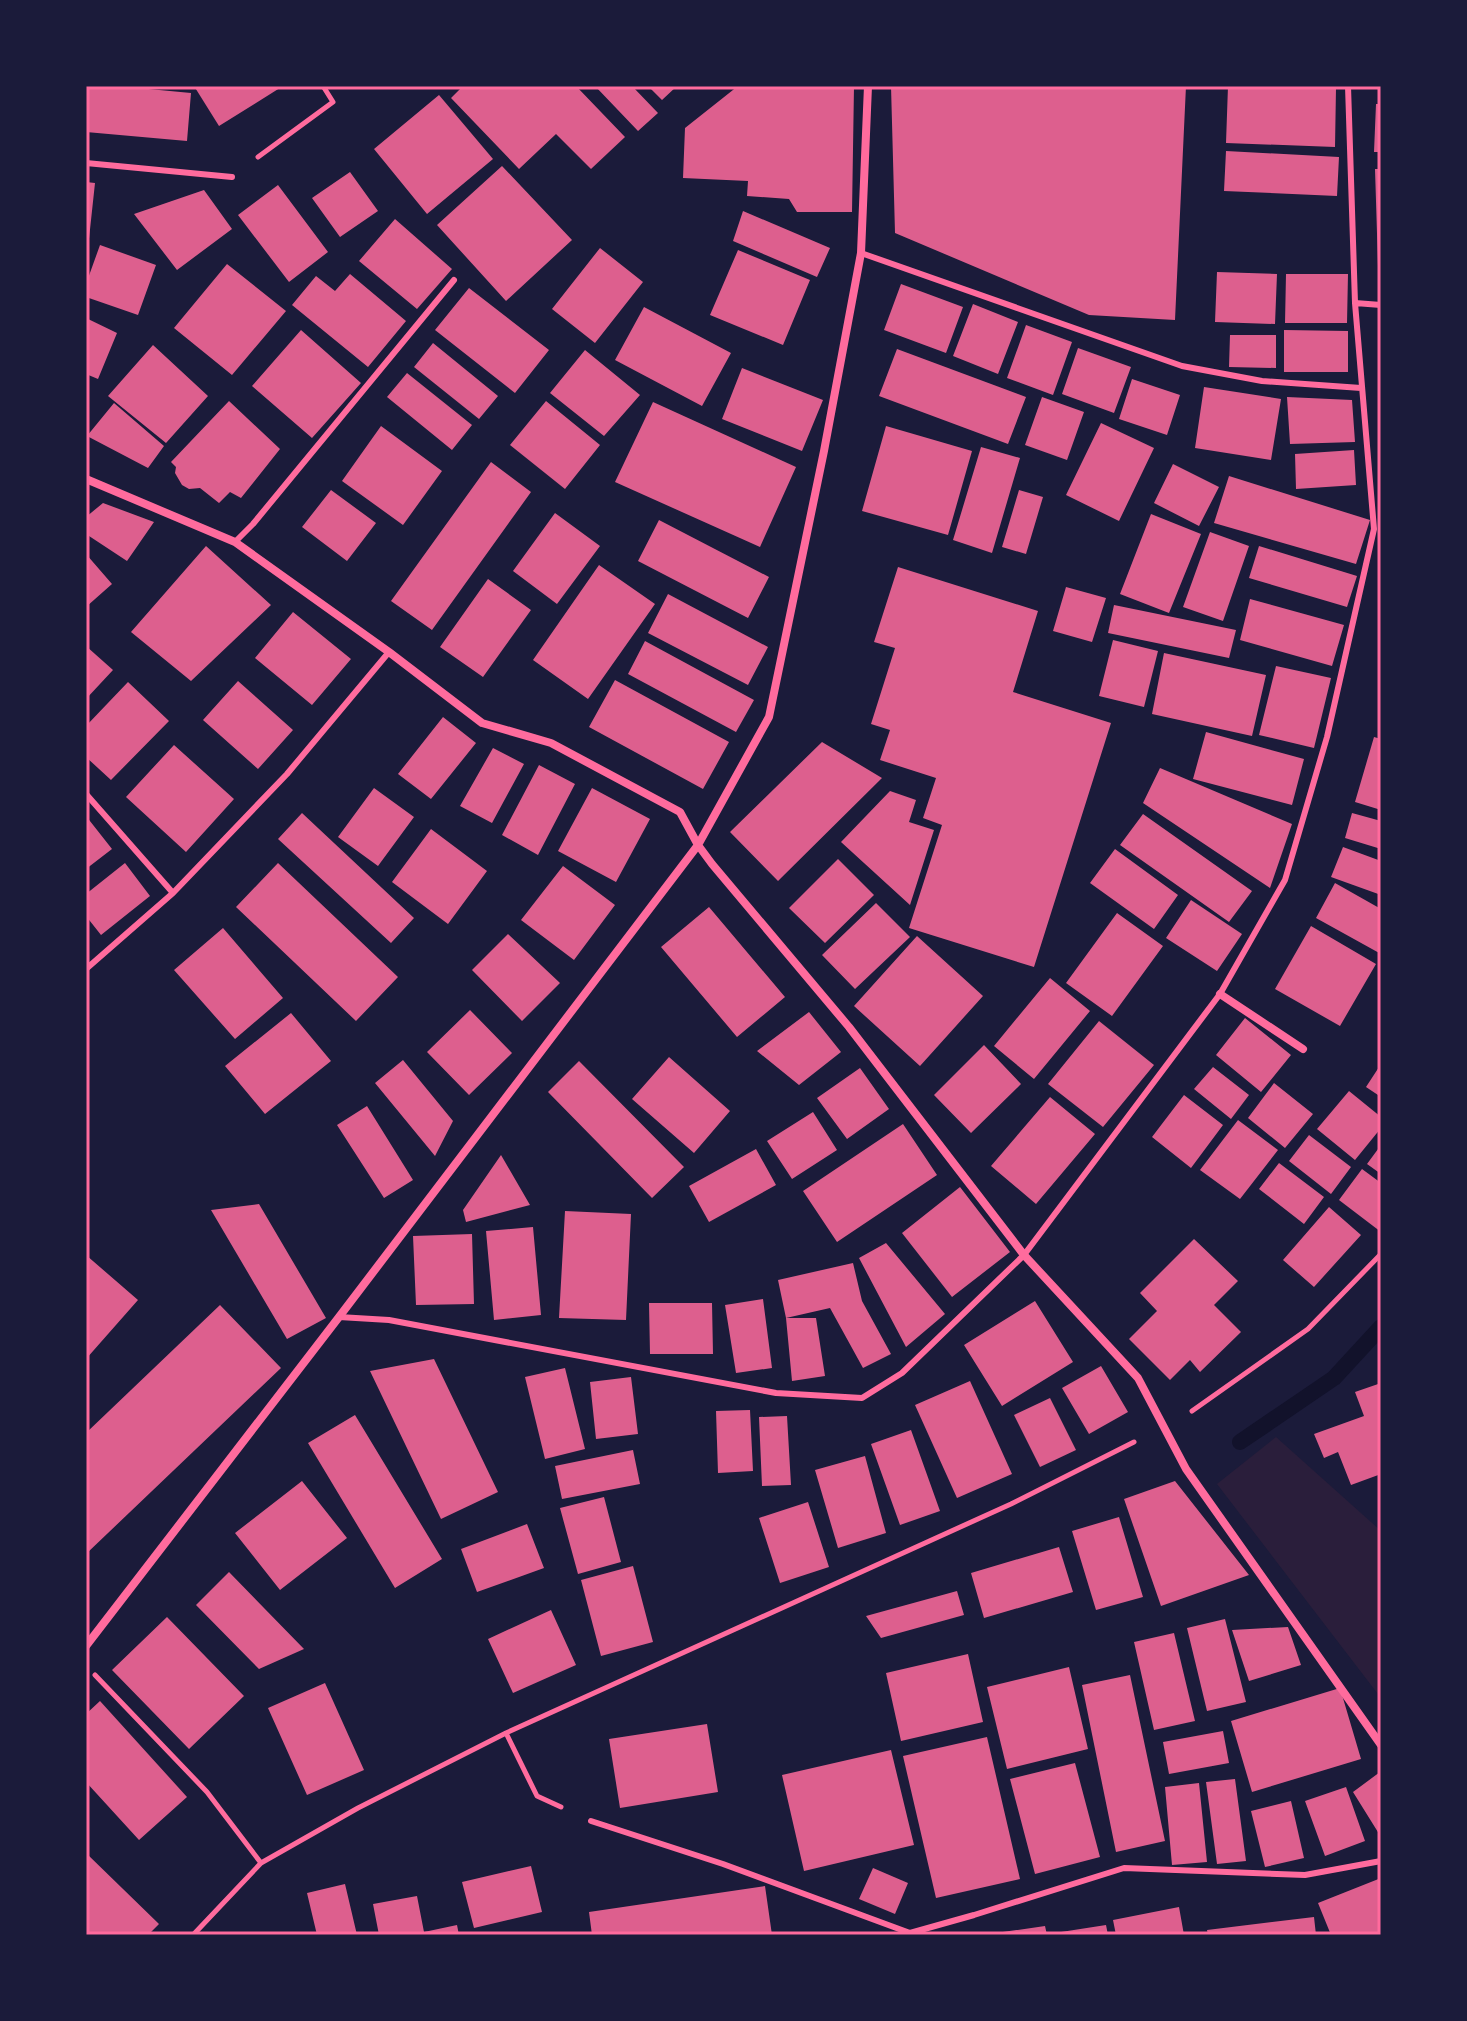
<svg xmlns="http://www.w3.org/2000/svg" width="1467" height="2021" viewBox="0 0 1467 2021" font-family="'PT Serif',serif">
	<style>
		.green { fill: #2a1e3b }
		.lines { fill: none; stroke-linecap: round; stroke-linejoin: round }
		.stream { stroke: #12122b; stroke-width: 16 }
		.building { fill: #dd5f8e }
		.path { stroke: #ff6b9d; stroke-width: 5 }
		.service { stroke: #ff6b9d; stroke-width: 6 }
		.minor { stroke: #ff6b9d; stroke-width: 8 }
		.neatline { fill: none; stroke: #ff6b9d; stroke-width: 3 }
	</style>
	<rect width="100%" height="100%" fill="#1b1b3a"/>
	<path class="green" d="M1276 1437 1381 1531V1698L1217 1484Z"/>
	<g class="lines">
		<path class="stream" d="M1240 1442 1334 1378 1381 1327"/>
	</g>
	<path class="building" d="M86 86H117L191 93 187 141 86 132Z
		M194 86H283L219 126Z
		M463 86H576L625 137 591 169 556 134 519 169 451 98Z
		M595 86H632L658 113 638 131Z
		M648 86H677L662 100Z
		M738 86H854L852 212H797L789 199 747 196 748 181 683 178 685 128Z
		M891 86H1186L1175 320 1089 315 895 233Z
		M1228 86 1336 88 1335 147 1226 143Z
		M439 95 493 159 427 214 374 149Z
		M1376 104H1381V152H1374Z
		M1226 151 1339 157 1337 196 1224 191Z
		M502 166 572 240 506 301 437 225Z
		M1375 169H1381V266H1378Z
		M350 172 378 211 340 237 312 198Z
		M86 182 95 183 88 248H86Z
		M278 185 328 252 289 282 238 215Z
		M204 190 232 229 177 270 134 214Z
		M743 211 830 248 817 277 733 241Z
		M395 219 452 269 417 309 359 261Z
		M100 245 156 265 138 315 86 297V284Z
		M600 248 643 282 595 343 552 309Z
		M738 250 810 280 783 345 710 315Z
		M227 264 286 311 232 375 174 328Z
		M1217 272 1277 274 1275 324 1215 322Z
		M350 274 406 321 368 367 292 305 316 276 335 291Z
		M1286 274H1348L1347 323H1285Z
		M901 284 963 307 946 353 884 330Z
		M469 288 549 350 515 393 435 330Z
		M973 304 1018 322 998 374 953 356Z
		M644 307 731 353 702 406 615 360Z
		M86 318 117 333 98 379 86 374Z
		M1026 325 1072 342 1053 395 1007 378Z
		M301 330 361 383 312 438 252 386Z
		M1284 330 1348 331V372H1284Z
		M1230 335H1276V368L1229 367Z
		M433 343 498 396 479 419 414 367Z
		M153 345 208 396 166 443 108 396Z
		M1078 348 1131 367 1114 413 1062 394Z
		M897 349 1026 397 1008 444 879 396Z
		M585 350 640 395 604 436 550 393Z
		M742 368 823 400 802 451 722 419Z
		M407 373 472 425 452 450 387 397Z
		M1132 379 1180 395 1167 435 1119 419Z
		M1204 387 1281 399 1271 460 1195 448Z
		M1042 397 1084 412 1067 460 1025 445Z
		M1287 397 1352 400 1355 442 1290 444Z
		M229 401 280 449 241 498 230 492 219 503 200 488 189 489 182 485 175 473 176 467 171 462Z
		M546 401 600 445 565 489 510 445Z
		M653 402 796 467 760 547 615 482Z
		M114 403 164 446 148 468 87 436Z
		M1101 423 1154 448 1119 521 1066 495Z
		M381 426 442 471 403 525 342 481Z
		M886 426 972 451 948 535 862 511Z
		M981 447 1020 458 992 553 953 540Z
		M1354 450 1356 485 1296 489 1295 454Z
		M491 462 531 492 432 630 391 601Z
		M1173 464 1219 487 1199 526 1154 503Z
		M1229 476 1370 520 1356 564 1214 523Z
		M331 490 376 523 347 561 302 527Z
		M1019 490 1043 497 1026 554 1002 547Z
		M103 503 154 522 127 561 86 534V517Z
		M555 513 600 546 557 604 513 571Z
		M1151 514 1201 534 1169 613 1120 594Z
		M659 520 769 577 748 618 638 561Z
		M1210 532 1249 546 1223 621 1183 607Z
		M206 546 271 605 191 681 131 632Z
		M1259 546 1357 576 1347 607 1249 578Z
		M86 554 112 584 86 607Z
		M599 565 655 604 588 699 533 660Z
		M898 567 1038 611 1013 692 1111 723 1034 967 909 928 942 825 923 818 936 778 880 760 890 730 871 724 895 648 874 642Z
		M488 579 531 610 483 677 440 647Z
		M1066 587 1106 598 1092 642 1053 631Z
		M668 594 768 647 748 685 648 633Z
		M1250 599 1344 625 1332 666 1240 640Z
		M1114 605 1236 630 1229 658 1108 633Z
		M293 612 351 659 312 705 255 658Z
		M1113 640 1158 651 1144 707 1099 696Z
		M645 641 754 700 736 732 628 674Z
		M86 646 113 670 86 699Z
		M1164 653 1266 675 1252 736 1152 714Z
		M1276 666 1331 678 1314 748 1259 735Z
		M615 680 729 742 703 789 589 727Z
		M238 681 293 730 258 769 203 720Z
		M128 682 169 721 111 780 86 757V726Z
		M443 717 476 743 431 799 398 774Z
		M1206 732 1304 759 1292 805 1193 779Z
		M1374 737 1381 739V810L1355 802Z
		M822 742 882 778 778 881 730 832Z
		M174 745 234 799 186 852 126 797Z
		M493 748 524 764 492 823 460 806Z
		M539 765 575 784 538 855 502 835Z
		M1160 768 1292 824 1270 888 1143 803Z
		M374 788 414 817 378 866 338 837Z
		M592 788 650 819 616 882 558 851Z
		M890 791 916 800 909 822 934 830 910 905 841 842Z
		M302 813 414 918 391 943 278 839Z
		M1352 813 1381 821V849L1345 838Z
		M1143 814 1252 891 1229 922 1120 845Z
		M86 816 112 849 86 869Z
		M431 829 487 871 448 924 392 882Z
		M1343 847 1381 861V895L1331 877Z
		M1115 849 1178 895 1154 929 1090 883Z
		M838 859 874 895 825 943 789 908Z
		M125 863 150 896 101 935 86 916V894Z
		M278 863 398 977 356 1021 236 907Z
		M563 866 615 905 574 960 521 920Z
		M1335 883 1381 909V954L1316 918Z
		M1191 900 1242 934 1217 971 1166 938Z
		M876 903 910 937 855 989 822 955Z
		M709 907 785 997 737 1037 661 947Z
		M1117 913 1163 946 1112 1016 1066 983Z
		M1311 926 1376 964 1340 1026 1275 989Z
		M223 928 283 998 235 1039 174 970Z
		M508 934 560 983 522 1021 472 970Z
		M917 936 983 996 920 1066 854 1006Z
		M1050 978 1090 1011 1034 1079 994 1046Z
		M470 1010 512 1053 469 1095 427 1052Z
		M809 1012 841 1052 799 1085 757 1051Z
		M291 1013 331 1061 265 1114 225 1066Z
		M1245 1018 1291 1055 1261 1092 1216 1055Z
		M1099 1021 1154 1065 1103 1127 1048 1084Z
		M984 1045 1021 1084 971 1133 934 1095Z
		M669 1057 730 1111 694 1153 632 1099Z
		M403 1060 453 1121 435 1156 375 1083Z
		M579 1061 684 1167 652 1198 548 1092Z
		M1381 1064V1097L1366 1087Z
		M1213 1067 1249 1095 1231 1119 1194 1089Z
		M860 1068 889 1109 847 1139 817 1098Z
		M1274 1083 1313 1114 1285 1148 1248 1118Z
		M1349 1091 1381 1117V1128L1355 1160 1317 1129Z
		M1184 1095 1223 1125 1191 1168 1152 1137Z
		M1050 1097 1095 1134 1036 1204 991 1166Z
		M367 1106 413 1180 384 1198 337 1125Z
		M813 1112 837 1150 792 1179 767 1141Z
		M1238 1120 1278 1150 1240 1199 1200 1170Z
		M903 1124 937 1175 837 1242 803 1191Z
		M1309 1135 1351 1167 1331 1194 1289 1161Z
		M1381 1145V1174L1367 1164Z
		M756 1149 776 1185 709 1222 689 1186Z
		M501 1155 530 1205 466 1222 463 1210Z
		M1279 1163 1324 1197 1304 1224 1259 1189Z
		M1362 1169 1381 1183V1232L1339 1200Z
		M960 1187 1010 1252 952 1297 902 1233Z
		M259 1204 326 1318 287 1339 211 1210Z
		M1329 1207 1361 1235 1314 1287 1283 1260Z
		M565 1211 631 1214 626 1320 559 1318Z
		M533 1227 541 1315 494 1320 486 1231Z
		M472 1234 474 1304 416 1305 413 1236Z
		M1194 1239 1238 1281 1214 1305 1241 1332 1200 1372 1190 1360 1170 1380 1129 1339 1157 1311 1140 1293Z
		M886 1243 945 1314 906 1347 859 1258Z
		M86 1255 138 1300 86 1359Z
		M853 1263 862 1301 891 1354 863 1368 830 1308 786 1318 778 1280Z
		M763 1299 772 1368 736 1373 725 1305Z
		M1035 1301 1073 1362 1002 1406 964 1345Z
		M649 1303H712L713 1354H650Z
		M220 1305 281 1368 86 1554V1433Z
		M786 1318H816L825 1376 792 1381Z
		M434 1359 498 1492 441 1519 370 1371Z
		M1101 1366 1128 1412 1089 1434 1062 1388Z
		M565 1368 585 1449 545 1459 525 1377Z
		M631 1377 638 1434 596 1439 590 1382Z
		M970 1381 1012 1474 957 1498 915 1405Z
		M1381 1383V1474L1351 1485 1338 1452 1324 1458 1314 1434 1364 1416 1355 1392Z
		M1050 1398 1076 1450 1040 1467 1014 1415Z
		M750 1410 753 1471 718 1473 716 1411Z
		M355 1415 442 1559 395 1588 308 1443Z
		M787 1416 791 1485 762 1486 759 1417Z
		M911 1430 940 1511 900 1525 871 1444Z
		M633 1450 640 1484 562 1499 555 1466Z
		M865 1456 886 1533 838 1548 815 1470Z
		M302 1481 347 1538 280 1590 235 1533Z
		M1175 1481 1249 1575 1161 1606 1124 1499Z
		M604 1497 621 1562 578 1574 560 1508Z
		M808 1502 829 1567 780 1583 759 1518Z
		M1119 1517 1143 1597 1096 1610 1072 1531Z
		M527 1524 544 1568 477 1592 461 1549Z
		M1059 1547 1073 1592 984 1618 971 1573Z
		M633 1566 653 1642 601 1656 581 1580Z
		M229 1572 304 1649 259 1669 196 1605Z
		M957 1591 964 1615 881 1638 866 1616Z
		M551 1610 576 1665 513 1693 488 1639Z
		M167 1617 244 1696 189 1749 112 1670Z
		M1225 1619 1246 1702 1207 1711 1187 1628Z
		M1288 1627 1301 1665 1249 1681 1232 1630Z
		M1174 1633 1195 1721 1154 1730 1134 1642Z
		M968 1654 983 1722 901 1741 886 1673Z
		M1069 1667 1088 1749 1007 1769 987 1687Z
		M1130 1675 1165 1841 1116 1852 1082 1685Z
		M325 1683 364 1770 307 1795 268 1708Z
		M1340 1688 1361 1759 1252 1792 1231 1721Z
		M100 1701 187 1797 139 1840 86 1782V1714Z
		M707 1724 718 1792 620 1808 609 1739Z
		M1223 1731 1229 1763 1169 1774 1163 1742Z
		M987 1737 1020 1879 936 1898 903 1756Z
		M891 1750 914 1845 804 1871 782 1775Z
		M1075 1763 1100 1857 1035 1874 1010 1779Z
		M1380 1772 1381 1774V1837L1353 1792Z
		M1235 1779 1246 1861 1217 1864 1206 1782Z
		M1199 1783 1207 1862 1172 1865 1165 1787Z
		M1346 1787 1365 1841 1325 1856 1305 1801Z
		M1291 1801 1304 1858 1265 1867 1251 1811Z
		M86 1853 159 1924 148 1935H86Z
		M531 1866 542 1912 474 1928 462 1882Z
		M873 1868 908 1883 895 1914 859 1899Z
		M1381 1878V1935H1331L1318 1903Z
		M345 1884 357 1935H317L307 1893Z
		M765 1886 772 1935H592L589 1912Z
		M417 1896 424 1932 457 1925 459 1935H379L373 1904Z
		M1179 1907 1184 1935H1116L1113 1920Z
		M1314 1917 1316 1935H1208L1207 1930Z
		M1106 1925 1108 1935H1061V1932Z
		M1045 1926 1047 1935H996V1933Z"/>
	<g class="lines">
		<path class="path" d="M258 157 333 102 323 86
			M1192 1411 1308 1329 1381 1254
			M95 1675 207 1792 261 1863
			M506 1733 537 1796 561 1807
			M193 1935 261 1863 358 1808 506 1733 1011 1504 1134 1442"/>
		<path class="service" d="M86 163 232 177
			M861 253 1182 366 1262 381 1361 388
			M1355 303 1381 305
			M235 542 253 524 454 280
			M86 794 173 893
			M86 969 173 893 287 774 389 652
			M339 1317 389 1320 776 1393 862 1398 902 1373 1024 1255 1220 994 1285 880 1327 737 1374 529 1355 303 1348 86
			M591 1821 723 1864 910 1933 974 1915 1124 1868 1305 1875 1381 1861"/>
		<path class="minor" d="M86 479 235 542 389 652 482 723 551 743 680 812 698 845 712 864 849 1027 1024 1255 1138 1378 1186 1469 1381 1745
			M1220 994 1303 1049
			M86 1646 339 1317 698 845 769 717 824 451 861 253 868 86"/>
	</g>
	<rect width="1467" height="2021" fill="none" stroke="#1b1b3a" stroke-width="176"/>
	<rect x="88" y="88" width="1291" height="1845" class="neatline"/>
</svg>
